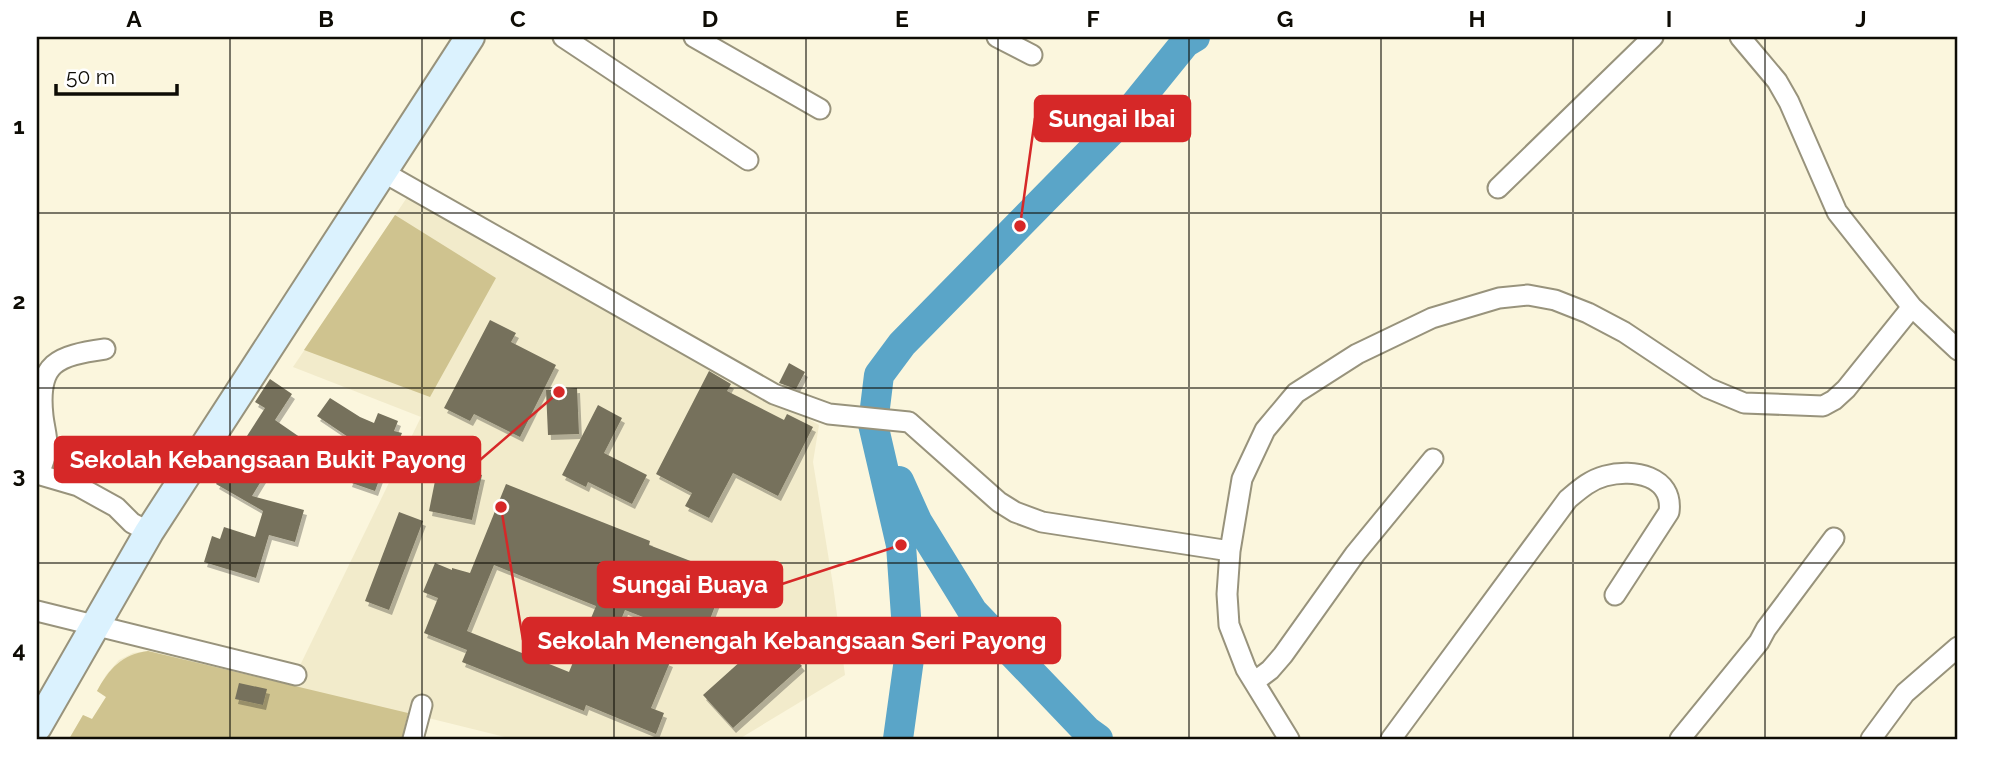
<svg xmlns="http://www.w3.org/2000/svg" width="1995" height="776" viewBox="0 0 1995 776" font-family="Raleway,sans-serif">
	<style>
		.built { fill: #f2ebcb }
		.green { fill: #cfc38f }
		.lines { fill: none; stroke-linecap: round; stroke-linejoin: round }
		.river { stroke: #5aa5c8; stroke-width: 30 }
		.building { fill: #76715c; fill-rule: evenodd; filter: url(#shadow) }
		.street-casing { stroke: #98937c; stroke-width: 23 }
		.secondary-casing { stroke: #98937c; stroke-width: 32 }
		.street { stroke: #fff; stroke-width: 19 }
		.secondary { stroke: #dbf2fe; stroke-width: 28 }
		.grid { fill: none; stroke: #0e0c05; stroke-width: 2; stroke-opacity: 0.55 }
		.leader { fill: none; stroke: #d62828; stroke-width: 2.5 }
		.callout-dot { fill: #d62828; stroke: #fff; stroke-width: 2.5 }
		.callout { fill: #d62828; stroke: #d62828; stroke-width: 2.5 }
		.callout-label { font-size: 24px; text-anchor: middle; font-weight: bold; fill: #fff }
		.neatline { fill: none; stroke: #0e0c05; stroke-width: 2.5 }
		.grid-label { font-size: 23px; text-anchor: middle; font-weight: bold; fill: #0e0c05 }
	</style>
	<defs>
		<filter id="shadow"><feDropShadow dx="3" dy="5" stdDeviation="0" flood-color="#0004"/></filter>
	</defs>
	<rect width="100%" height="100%" fill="#fbf6dd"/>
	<path class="built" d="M410 193 819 425 813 462 833 585 845 675 739 739H513L408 713 402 739H69L83 715 92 719 106 697 97 691 106 675 119 660 133 653 148 651 291 684 421 417 293 367Z"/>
	<path class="green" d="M395 215 496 278 430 397 304 350Z
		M148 651 408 713 402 739H69L83 715 92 719 106 697 97 691C109 669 122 654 148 651Z"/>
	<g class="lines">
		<path class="river" d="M899 481 917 521 973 612 1087 731 1098 739
			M898 739 909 659 901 545 873 424 879 375 902 344 1125 117 1185 43 1195 37"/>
	</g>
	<path class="building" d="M490 320 516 333 511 342 556 365 520 437 474 414 470 421 444 408Z
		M789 363 805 372 796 389 779 383Z
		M709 371 731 384 727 391 784 420 787 414 813 427 778 496 733 473 709 518 685 506 692 493 656 474Z
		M270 379 292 394 275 420 304 440 285 468 274 460 252 496 304 510 295 542 269 535 256 578 204 562 212 536 220 539 224 527 255 537 263 511 216 484 265 408 255 402Z
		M577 388 579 434 548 435 546 390Z
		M330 398 360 417 374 423 378 413 398 421 394 431 402 433 390 462 386 461 375 491 349 482 360 451 355 449 357 443 317 416Z
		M598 405 622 418 604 453 647 475 632 504 588 482 586 487 562 475Z
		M438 466 482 475 472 520 429 511Z
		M506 484 650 541 649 545 727 575 702 640 625 610 613 639 670 662 651 708 664 713 656 734 586 705 584 711 462 662 467 650 424 633 438 598 423 592 435 563 452 570V568L470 573ZM494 565 596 606 569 672 467 631Z
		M399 512 423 521 389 610 365 601Z
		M772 633 802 666 733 728 703 695Z
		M239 683 267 689 263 705 235 699Z"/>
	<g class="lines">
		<g class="street-casing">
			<path id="street" d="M563 37 748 160
				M694 37 820 109
				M997 37 1032 55
				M1740 37 1777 81 1789 102 1837 212 1912 307 1958 350
				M383 172 774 394 829 414 909 422 999 502 1015 512 1042 522 1230 551
				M1498 188 1653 37
				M37 474 78 486 116 507 132 523 149 532
				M39 475C41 467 46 457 47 449 48 439 44 426 43 416 37 362 57 356 105 349
				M37 611 296 675
				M1254 682 1270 670 1283 655 1355 554 1433 459
				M413 739 422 705
				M1289 739 1246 669 1229 625 1227 594 1230 551 1242 479 1265 430 1296 393 1357 354 1432 318 1499 298 1528 295 1555 300 1588 313 1624 332 1708 388 1744 403 1823 406 1834 400 1846 389 1912 307
				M1391 739 1568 499C1580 489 1590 480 1605 476 1633 468 1674 476 1669 512L1615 595
				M1680 739 1759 642 1766 629 1834 538
				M1871 739 1905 693 1958 647"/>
		</g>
		<g class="secondary-casing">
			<path id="secondary" d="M37 727 149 532 470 37"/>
		</g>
		<use href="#street" class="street"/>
		<use href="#secondary" class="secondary"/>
	</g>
	<path class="grid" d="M230 37V739M422 37V739M614 37V739M806 37V739M998 37V739M1189 37V739M1381 37V739M1573 37V739M1765 37V739M37 213H1958M37 388H1958M37 563H1958"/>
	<path class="leader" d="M1020 226L1035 118M559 392L480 460M901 545L782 584M501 507L523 640"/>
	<g class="callout-dot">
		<circle cx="1020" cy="226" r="7"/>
		<circle cx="559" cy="392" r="7"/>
		<circle cx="901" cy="545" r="7"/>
		<circle cx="501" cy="507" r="7"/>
	</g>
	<g class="callout">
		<rect x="1035" y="96" width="155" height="45" rx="7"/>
		<rect x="55" y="437" width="425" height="45" rx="7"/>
		<rect x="598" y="562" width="184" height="45" rx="7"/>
		<rect x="523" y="618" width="537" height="45" rx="7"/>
	</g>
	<g class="callout-label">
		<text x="1112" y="127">Sungai Ibai</text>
		<text x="268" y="468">Sekolah Kebangsaan Bukit Payong</text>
		<text x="690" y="593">Sungai Buaya</text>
		<text x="792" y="649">Sekolah Menengah Kebangsaan Seri Payong</text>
	</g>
	<rect width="1995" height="776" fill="none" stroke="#ffffff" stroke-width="77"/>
	<path d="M56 84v10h121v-10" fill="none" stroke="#0e0c05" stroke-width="3.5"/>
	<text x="66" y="84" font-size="21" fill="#0e0c05" stroke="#ffffff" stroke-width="5" paint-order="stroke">50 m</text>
	<rect x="38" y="38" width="1918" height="700" class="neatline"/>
	<g class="grid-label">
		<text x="134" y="27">A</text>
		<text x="326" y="27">B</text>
		<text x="518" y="27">C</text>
		<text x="710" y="27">D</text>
		<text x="902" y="27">E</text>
		<text x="1093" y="27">F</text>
		<text x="1285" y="27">G</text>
		<text x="1477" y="27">H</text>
		<text x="1669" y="27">I</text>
		<text x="1861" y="27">J</text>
		<text x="19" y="134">1</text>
		<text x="19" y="309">2</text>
		<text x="19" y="483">3</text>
		<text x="19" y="658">4</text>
	</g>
</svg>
